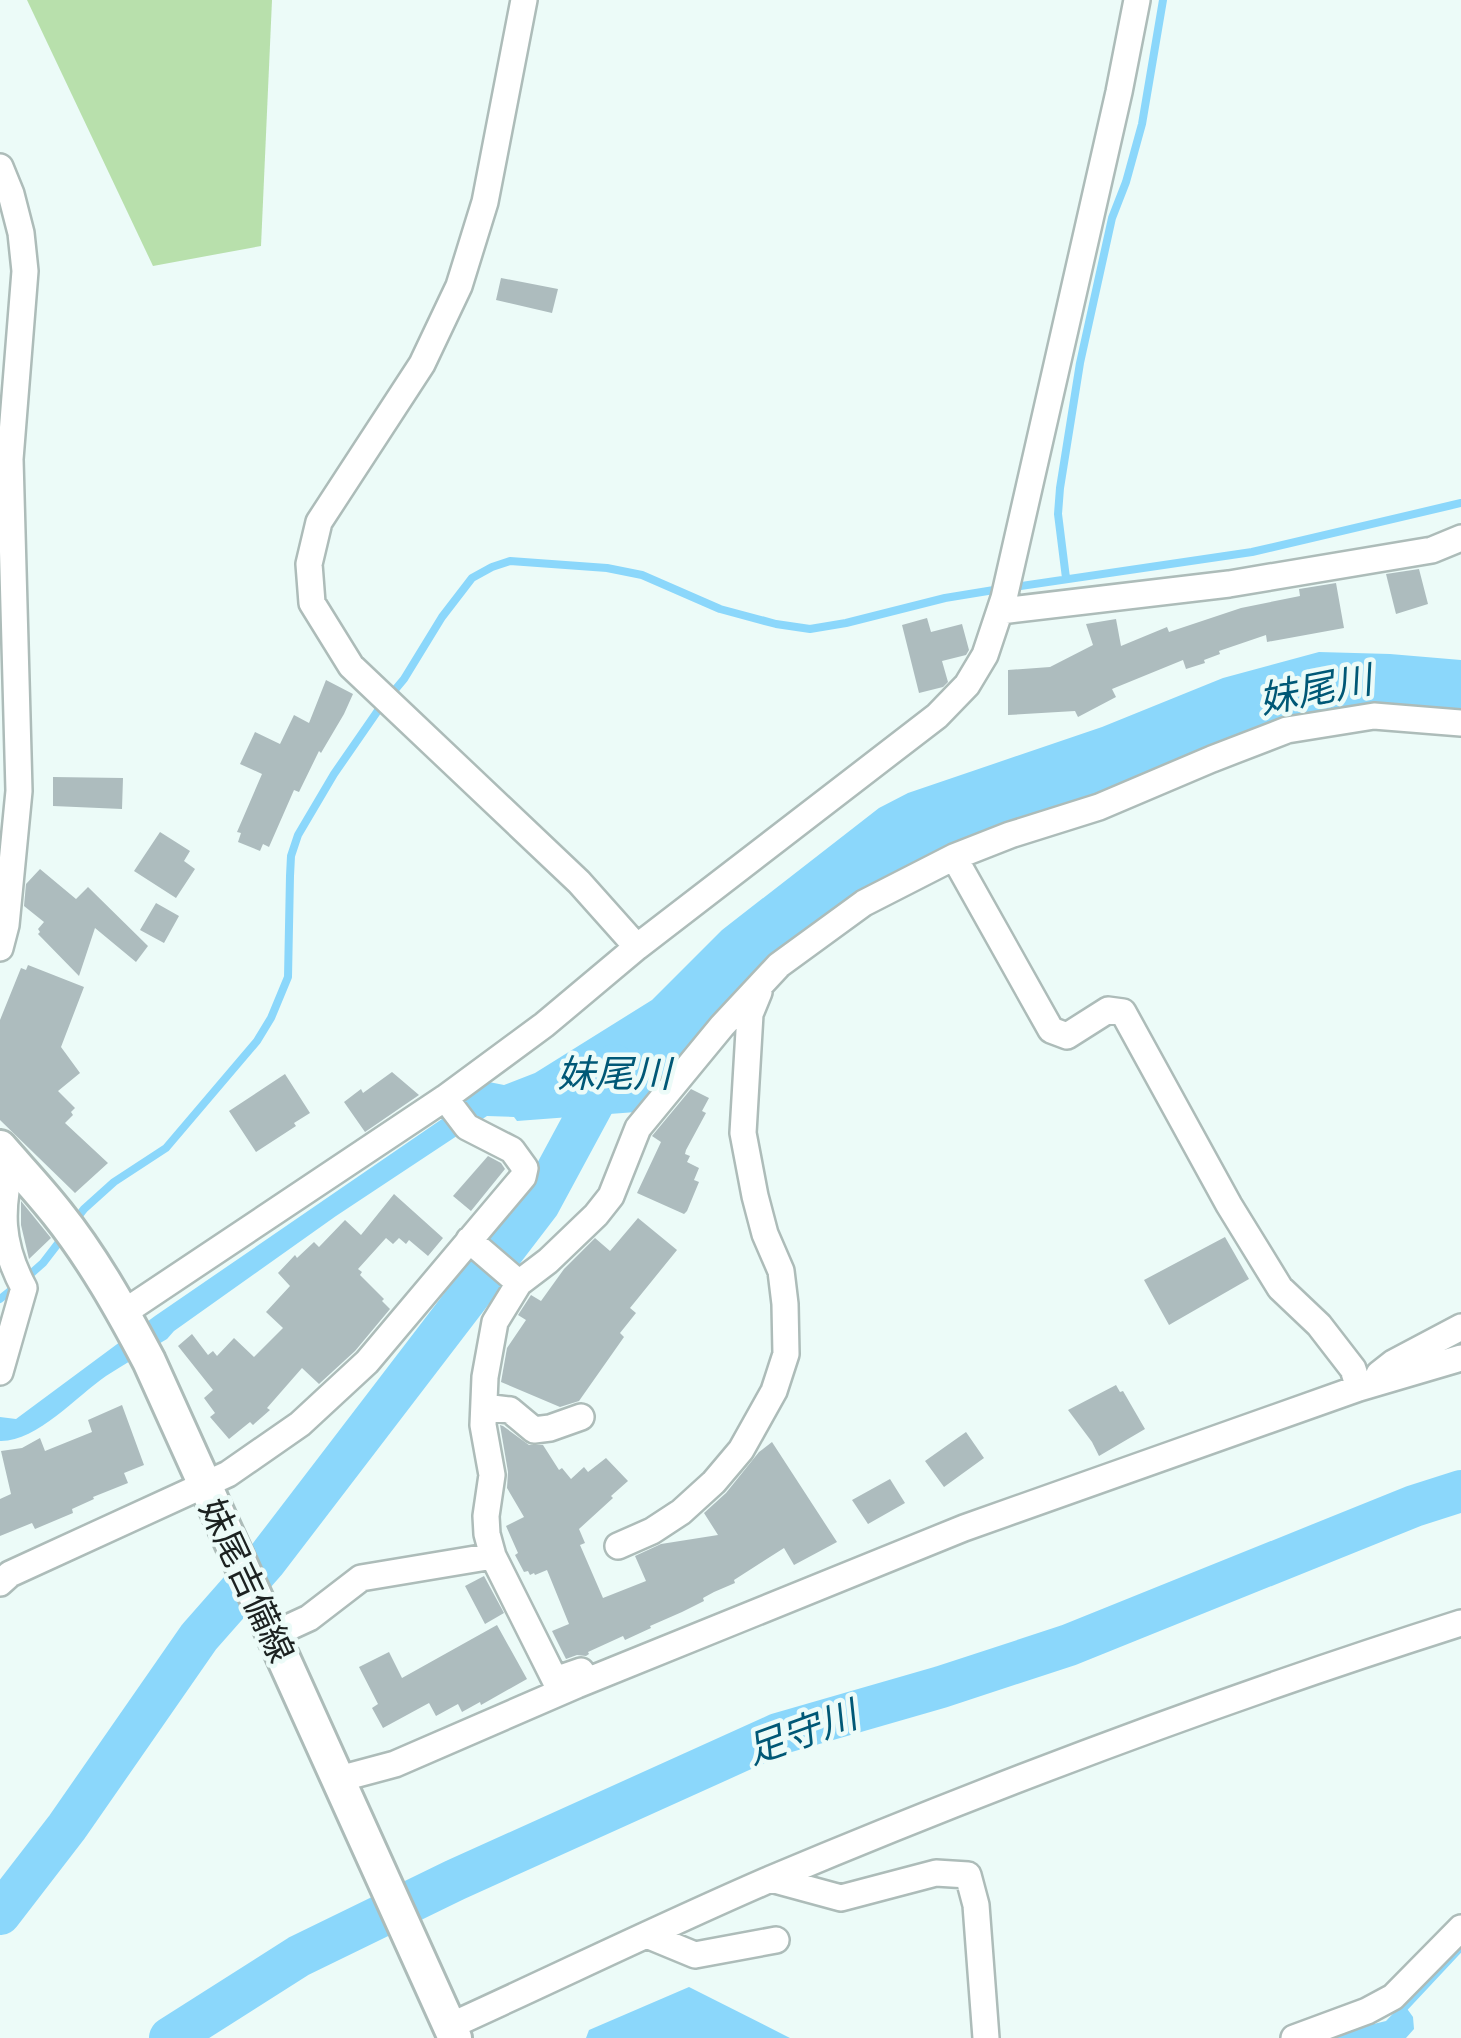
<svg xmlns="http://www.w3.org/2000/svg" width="1461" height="2038" viewBox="0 0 1461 2038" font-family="'Noto Sans','Noto Sans JP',sans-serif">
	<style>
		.green { fill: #b8e0ac }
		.water { fill: #8bd7fb }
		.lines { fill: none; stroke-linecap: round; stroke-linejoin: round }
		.stream { stroke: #8bd7fb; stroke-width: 8 }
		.river { stroke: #8bd7fb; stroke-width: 42 }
		.building { fill: #adbcbe }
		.minor-casing { stroke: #adbcb9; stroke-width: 30 }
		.major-casing { stroke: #adbcb9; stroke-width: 38 }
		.minor { stroke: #fff; stroke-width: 25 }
		.major { stroke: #fff; stroke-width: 32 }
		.labels { text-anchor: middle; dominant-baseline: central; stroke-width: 9; stroke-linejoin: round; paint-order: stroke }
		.street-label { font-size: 35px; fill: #1c2221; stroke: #ecfbf8 }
		.water-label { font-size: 38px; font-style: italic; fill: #005876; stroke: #ecfbf8 }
	</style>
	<rect width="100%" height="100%" fill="#ecfbf8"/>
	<path class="green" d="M27 0H272L261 246 153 266Z"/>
	<path class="water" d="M1319 652 1390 654 1461 660V714L1382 709 876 889 636 1112 517 1121 514 1117 487 1116 336 1216 174 1331 167 1339C147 1351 126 1363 106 1376 77 1396 36 1442 0 1441V1417L16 1419 155 1316 442 1119 460 1102 489 1082 504 1085 535 1073 652 1000 722 930 879 808 908 793 1102 727 1223 678Z
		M689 1987 790 2038H586L589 2030Z
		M1403 2003 1413 2017 1414 2029 1406 2038H1329L1328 2035 1386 2021Z"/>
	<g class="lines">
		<path class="stream" d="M1066 578 1058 514 1060 488 1080 363 1112 218 1126 182 1142 124 1163 0
			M1014 587 1252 552 1461 503
			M74 1222 84 1209 114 1182 166 1148 257 1041 271 1018 288 977 290 876 291 856 298 835 334 774 379 709 404 679 442 617 472 578 492 567 510 561 607 568 642 575 720 609 776 624 810 629 846 623 945 598 1000 589
			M26 1278 43 1263 63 1237
			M0 1299 15 1287
			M1401 2011 1461 1947"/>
		<path class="river" d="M0 1914 67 1827 199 1637 265 1562 539 1204 614 1065
			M170 2038 299 1956 455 1880 778 1734 941 1687 1069 1645 1414 1506 1461 1491"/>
	</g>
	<path class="building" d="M501 278 558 289 552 313 496 300Z
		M1419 569 1428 604 1396 614 1386 574Z
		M1336 583 1344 628 1267 642 1266 635 1219 651 1220 654 1204 660 1205 663 1186 669 1183 660 1112 689 1116 697 1078 717 1075 711 1008 715V670L1050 667 1093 645 1086 624 1116 619 1121 646 1167 627 1169 632 1241 608 1300 596 1299 589Z
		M927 618 931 632 962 624 969 650 966 655 942 661 948 682 943 687 919 693 902 625Z
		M326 680 353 694 344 714 321 753 319 751 299 792 294 790 269 847 263 844 260 851 238 842 241 833 237 832 262 774 240 764 255 732 280 744 294 715 309 723Z
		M53 777 123 778 122 809 53 806Z
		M160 832 190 851 184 861 195 869 176 898 134 871Z
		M40 869 76 899 88 887 148 946 136 962 95 928 79 976 38 934 40 932 38 929 44 922 24 906 26 884Z
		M156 903 179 916 164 943 140 930Z
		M28 965 84 987 61 1047 80 1073 58 1091 75 1108 71 1112 73 1115 65 1123 108 1163 75 1193 0 1120V1020L21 968 26 970Z
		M392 1072 419 1095 365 1132 344 1102 361 1089 363 1093Z
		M285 1074 310 1113 294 1123 296 1126 256 1152 229 1111Z
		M691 1089 709 1098 702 1111 706 1113 686 1150 685 1154 690 1156 687 1162 699 1168 694 1180 699 1182 687 1211 684 1214 637 1193 661 1142 652 1136Z
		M488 1156 501 1163 505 1169 471 1211 453 1196Z
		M394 1194 443 1238 428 1256 409 1240 406 1244 399 1238 393 1244 386 1238 358 1269 362 1272 360 1275 384 1299 382 1301 390 1309 355 1351 319 1384 302 1368 267 1408 270 1410 253 1425 250 1422 229 1439 210 1417 215 1413 204 1398 213 1390 178 1346 192 1334 208 1355 213 1351 217 1356 234 1338 254 1357 283 1328 266 1312 290 1286 278 1273 295 1255 297 1258 314 1242 319 1247 345 1220 361 1235Z
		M21 1201 51 1238 29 1259 21 1225Z
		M638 1218 677 1250 630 1308 636 1313 620 1333 624 1337 579 1401 560 1407 501 1382 507 1348 526 1320 518 1315 531 1295 541 1301 564 1269 595 1238 610 1251Z
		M1225 1237 1249 1279 1169 1325 1144 1280Z
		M1116 1385 1120 1392 1123 1391 1145 1429 1099 1456 1092 1442 1068 1410Z
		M122 1405 144 1465 124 1473 128 1483 93 1497 94 1499 72 1509 73 1513 35 1529 32 1523 0 1536V1499L11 1494 1 1451 22 1448 40 1438 45 1451 92 1432 88 1420Z
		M500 1425 503 1426 529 1445H543L559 1470 562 1468 571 1479 584 1467 588 1472 606 1458 628 1481 611 1496 613 1498 579 1529 585 1543 580 1545 603 1598 646 1581 635 1556 661 1544 718 1535 704 1513 726 1493 759 1452 772 1442 837 1542 794 1565 784 1548 734 1580 735 1583 714 1592 703 1598 704 1601 682 1612 650 1626 651 1628 625 1640 623 1636 588 1652 589 1654 586 1656 577 1655 566 1659 552 1631 569 1624 547 1570 535 1575 534 1573 530 1575 528 1571 524 1572 515 1555 518 1553 506 1526 524 1517 507 1488 508 1472Z
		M966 1432 984 1458 944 1487 925 1461Z
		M890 1479 905 1503 868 1524 852 1500Z
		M484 1576 504 1613 485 1624 465 1586Z
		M497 1625 527 1679 481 1705 480 1702 462 1712 458 1704 436 1716 429 1703 383 1728 372 1708 378 1704 359 1667 389 1652 402 1678Z"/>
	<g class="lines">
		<g class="minor-casing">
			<path id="minor" d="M524 0 485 202 459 286 422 364 319 522 309 564 312 603 351 666 579 882 637 947
				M0 167 11 194 21 233 25 271 10 459 19 791 6 925 0 948
				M1001 611 1229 584 1432 550 1461 538
				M954 857 1051 1030 1067 1036 1108 1010 1123 1012 1229 1205 1280 1288 1319 1325 1353 1369 1359 1388
				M469 1240 519 1283
				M123 1313 445 1098 544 1025 637 947 937 716 967 685 985 655 1004 598 1119 92 1137 0
				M0 1372 24 1288C0 1243 0 1210 12 1160
				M1379 1374 1393 1363 1461 1327
				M484 1407 510 1410 534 1430 550 1428 581 1417
				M618 1546 652 1531 681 1512 714 1482 741 1450 774 1391 786 1354 785 1304 781 1271 765 1234 755 1196 743 1133 750 1014 759 992
				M493 1556 487 1534 486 1516 492 1475 483 1425 485 1377 495 1322 519 1283 548 1261 596 1215 611 1196 638 1128 722 1026 779 965 864 903 954 857 1010 835 1099 807 1212 759 1287 730 1374 716 1461 723
				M0 1583 10 1574 228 1474 300 1424 367 1362 523 1177 525 1168 512 1150 467 1127 445 1098
				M272 1635 309 1618 361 1578 493 1556 555 1680 581 1671
				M339 1779 395 1764 577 1685 964 1528 1359 1388 1461 1358
				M771 1879 841 1898 936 1873 968 1875 976 1905 986 2038
				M649 1936 695 1955 776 1940
				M450 2026C558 1977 664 1925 773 1878 999 1783 1228 1697 1461 1623
				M1294 2038 1367 2011 1393 1997 1461 1928"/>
		</g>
		<g class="major-casing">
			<path id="major" d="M0 1147C19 1169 39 1190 57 1213 93 1258 122 1310 149 1361L455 2038"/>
		</g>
		<use href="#minor" class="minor"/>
		<use href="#major" class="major"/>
	</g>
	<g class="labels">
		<g class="street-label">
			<text transform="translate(248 1580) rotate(65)">妹尾吉備線</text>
		</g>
		<g class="water-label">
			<text transform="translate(1315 688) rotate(-11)">妹尾川</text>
			<text x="614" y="1072">妹尾川</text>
			<text transform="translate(801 1731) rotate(-20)">足守川</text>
		</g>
	</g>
</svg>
